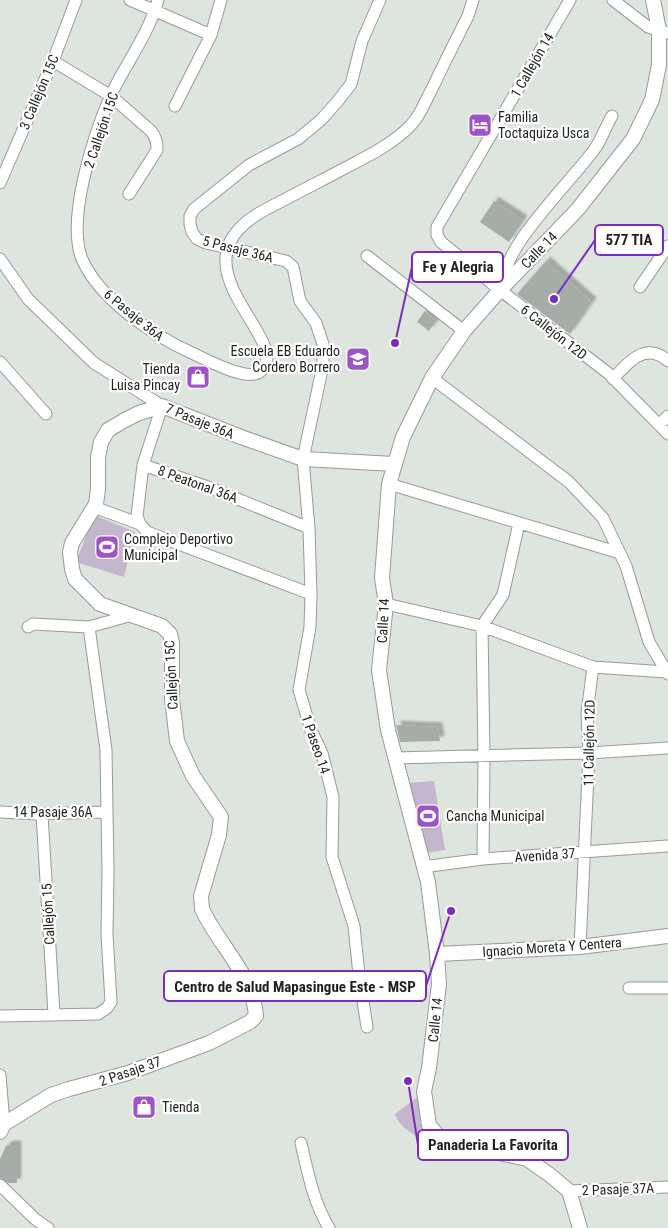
<svg xmlns="http://www.w3.org/2000/svg" width="668" height="1228" viewBox="0 0 668 1228" font-family="'Roboto Condensed',sans-serif">
	<style>
		.green { fill: #c4b6cd }
		.building { fill: #a6ada8; filter: url(#shadow) }
		.lines { fill: none; stroke-linecap: round; stroke-linejoin: round }
		.minor-casing { stroke: #959c97; stroke-width: 13 }
		.tertiary-casing { stroke: #959c97; stroke-width: 16 }
		.minor { stroke: #fff; stroke-width: 11 }
		.tertiary { stroke: #fff; stroke-width: 14 }
		.labels { text-anchor: middle; dominant-baseline: central; stroke-width: 4.5; stroke-linejoin: round; paint-order: stroke }
		.street-label { font-size: 14px; fill: #1f211f; stroke: #fff }
		.poi-label { font-size: 14px; fill: #1f211f; stroke: #fff; text-anchor: start }
		.leader { fill: none; stroke: #7b2cbf; stroke-width: 2 }
		.callout-dot { fill: #7b2cbf; stroke: #fff; stroke-width: 2 }
		.callout { fill: #fff; stroke: #7b2cbf; stroke-width: 2 }
		.callout-label { font-size: 15px; text-anchor: middle; font-weight: bold; fill: #1f211f }
	</style>
	<defs>
		<filter id="shadow"><feDropShadow dx="4.5" dy="-4.5" stdDeviation="1" flood-color="#0004"/></filter>
	</defs>
	<rect width="100%" height="100%" fill="#dee5df"/>
	<path class="green" d="M94 515 135 532 124 577 76 562Z
		M434 781 445 850 426 853 409 783Z
		M416 1098H418L420 1100V1123L434 1139 430 1143C418 1137 399 1128 395 1114Z"/>
	<path class="building" d="M494 201 523 220 509 242 480 222Z
		M546 261 592 302 570 334 517 294Z
		M425 311 436 321 429 331 417 322Z
		M396 725 438 727 440 741 400 742Z
		M11 1145H17V1183H8L0 1178V1159L6 1146Z"/>
	<g class="lines">
		<g class="minor-casing">
			<path id="minor" d="M130 0 211 35
				M158 0C148 36 125 64 110 97 94 135 66 219 82 259 99 299 154 336 192 353 207 360 248 383 261 371 292 344 191 280 239 229 251 216 268 208 284 200 304 189 325 179 345 168 368 156 393 144 411 125 421 115 426 99 433 87 444 63 456 40 468 16L473 0
				M570 0 437 227V235L441 242 500 290 608 373 668 434
				M613 0 648 27 668 33
				M53 61 111 96 151 131C156 137 157 142 157 150L129 194
				M175 106 211 35 221 0
				M0 183 53 61 76 0
				M367 256 464 331
				M0 259 28 299 94 363 162 406 143 465 208 487 309 528
				M505 285C496 252 577 176 596 147 602 138 606 126 612 116
				M640 287 668 246
				M0 362 46 414
				M432 378 569 482 603 518 626 566 649 642 668 674
				M613 379C628 362 646 341 668 361
				M659 425 668 416
				M143 465 137 516 140 524 147 532 311 594
				M389 484 620 553
				M94 507 140 524
				M386 604 482 626 593 667 587 713 589 753 580 947
				M28 627 33 624 89 627 132 615
				M593 667 666 672
				M395 758 589 753 668 748
				M0 812 38 814 106 812
				M42 814 54 1014
				M483 859 484 756 482 626 503 595 519 523
				M423 867 483 859 668 846
				M629 988H668
				M0 1016 98 1014 107 1008 111 1002 107 934 108 871 106 750 89 627
				M367 1027 359 975 354 926 332 857 333 797 322 753 311 730 299 690 310 627 311 594 309 528 303 459 323 365V344L316 323 300 301 293 267 286 261 206 243 197 239 192 232 190 224V216L194 209 249 165 298 139 321 120 337 102 351 84 362 41 380 0
				M0 1075 4 1124
				M301 1143C308 1173 313 1201 329 1228
				M0 1185 35 1219 48 1228
				M569 1191 668 1187"/>
		</g>
		<g class="tertiary-casing">
			<path id="tertiary" d="M437 954 580 947 668 936
				M0 1132 4 1124 51 1095 69 1089 128 1073 209 1043 250 1022 256 1016C253 974 219 946 202 909L201 896 219 835 221 817 193 776 177 741 172 699V643L170 634 162 626 100 604 75 579 72 569 70 552 72 543 96 504 98 489V457L101 442 108 430 125 420 139 413 162 406 241 437 303 459 394 464
				M580 1228 569 1191 550 1175 527 1159 449 1142 439 1137 429 1125 424 1091 429 1068 439 984 437 954 428 882 388 730 379 670 386 604 382 578 389 484 403 437 432 378 464 331 500 290 578 209 633 139 652 100 659 65V30L653 0"/>
		</g>
		<use href="#minor" class="minor"/>
		<use href="#tertiary" class="tertiary"/>
	</g>
	<defs>
		<g id="hotel-square" transform="scale(1.25)"><rect x="-9" y="-9" width="18" height="18" rx="4" fill="#9e54c6" stroke="#fff"/><path d="M-6-4.5h1.5V1H6V5H4.5V3h-9V5H-6ZM-4 0a1.8 1.8 0 1 1 3.6 0ZM.5 0V-2.5h3Q6-2.5 6 0Z" fill="#fff"/></g>
		<g id="school-square" transform="scale(1.25)"><rect x="-9" y="-9" width="18" height="18" rx="4" fill="#9e54c6" stroke="#fff"/><path d="M0-5L7-2L0 1L-7-2ZM-4 1L0 2.5L4 1V4Q0 6-4 4Z" fill="#fff"/></g>
		<g id="shop-square" transform="scale(1.25)"><rect x="-9" y="-9" width="18" height="18" rx="4" fill="#9e54c6" stroke="#fff"/><path d="M-5-2.5h2.3a2.7 3.5 0 0 1 5.4 0H5L5.5 6h-11ZM-1.5-2.5h3a1.5 2.3 0 0 0-3 0Z" fill="#fff"/></g>
		<g id="stadium-square" transform="scale(1.25)"><rect x="-9" y="-9" width="18" height="18" rx="4" fill="#9e54c6" stroke="#fff"/><path d="M0-5a6.5 5 0 1 0 0 10a6.5 5 0 1 0 0-10ZM-3.5-1.8h7v3.6h-7Z" fill="#fff"/></g>
	</defs>
	<g fill-rule="evenodd">
		<use href="#hotel-square" x="480" y="125"/>
		<use href="#school-square" x="358" y="359"/>
		<use href="#shop-square" x="198" y="377"/>
		<use href="#stadium-square" x="107" y="547"/>
		<use href="#stadium-square" x="428" y="816"/>
		<use href="#shop-square" x="144" y="1107"/>
	</g>
	<g class="labels">
		<g class="street-label">
			<text transform="translate(532 65) rotate(-60)">1 Callejón 14</text>
			<text transform="translate(39 92) rotate(-67)">3 Callejón 15C</text>
			<text transform="translate(101 130) rotate(-71)">2 Callejón 15C</text>
			<text transform="translate(238 249) rotate(14)">5 Pasaje 36A</text>
			<text transform="translate(539 250) rotate(-46)">Calle 14</text>
			<text transform="translate(134 315) rotate(39)">6 Pasaje 36A</text>
			<text transform="translate(554 332) rotate(38)">6 Callejón 12D</text>
			<text transform="translate(200 421) rotate(22)">7 Pasaje 36A</text>
			<text transform="translate(198 484) rotate(20)">8 Peatonal 36A</text>
			<text transform="translate(383 621) rotate(-87)">Calle 14</text>
			<text transform="translate(171 675) rotate(-93)">Callejón 15C</text>
			<text transform="translate(589 743) rotate(-89)">11 Callejón 12D</text>
			<text transform="translate(316 744) rotate(71)">1 Paseo 14</text>
			<text x="53" y="812">14 Pasaje 36A</text>
			<text transform="translate(545 855) rotate(-4)">Avenida 37</text>
			<text transform="translate(48 914) rotate(-93)">Callejón 15</text>
			<text transform="translate(552 947) rotate(-4)">Ignacio Moreta Y Centera</text>
			<text transform="translate(435 1020) rotate(-84)">Calle 14</text>
			<text transform="translate(130 1071) rotate(-19)">2 Pasaje 37</text>
			<text transform="translate(618 1189) rotate(-2)">2 Pasaje 37A</text>
		</g>
		<g class="poi-label">
			<text x="498" y="117">Familia<tspan x="498" dy="16">Toctaquiza Usca</tspan></text>
			<text x="340" y="351" text-anchor="end">Escuela EB Eduardo<tspan x="340" dy="16">Cordero Borrero</tspan></text>
			<text x="180" y="369" text-anchor="end">Tienda<tspan x="180" dy="16">Luisa Pincay</tspan></text>
			<text x="124" y="539">Complejo Deportivo<tspan x="124" dy="16">Municipal</tspan></text>
			<text x="446" y="816">Cancha Municipal</text>
			<text x="162" y="1107">Tienda</text>
		</g>
	</g>
	<path class="leader" d="M554 299L595 240M395 343L412 267M451 911L426 986M408 1081L418 1145"/>
	<g class="callout-dot">
		<circle cx="554" cy="299" r="5"/>
		<circle cx="395" cy="343" r="5"/>
		<circle cx="451" cy="911" r="5"/>
		<circle cx="408" cy="1081" r="5"/>
	</g>
	<g class="callout">
		<rect x="595" y="225" width="68" height="30" rx="5"/>
		<rect x="412" y="252" width="91" height="30" rx="5"/>
		<rect x="164" y="971" width="262" height="30" rx="5"/>
		<rect x="418" y="1130" width="150" height="30" rx="5"/>
	</g>
	<g class="callout-label">
		<text x="629" y="245">577 TIA</text>
		<text x="458" y="272">Fe y Alegria</text>
		<text x="295" y="992">Centro de Salud Mapasingue Este - MSP</text>
		<text x="493" y="1150">Panaderia La Favorita</text>
	</g>
</svg>
